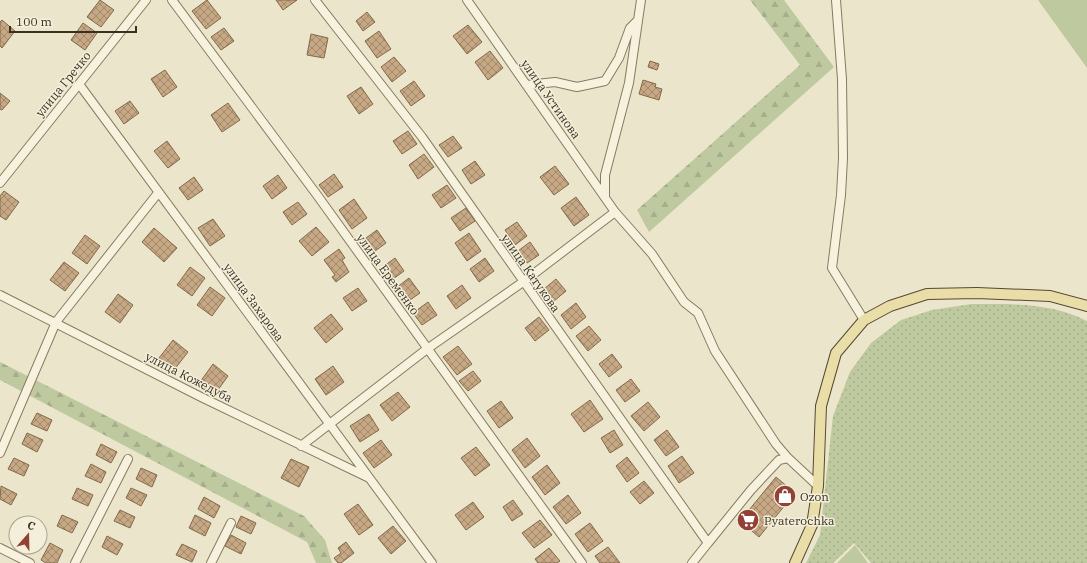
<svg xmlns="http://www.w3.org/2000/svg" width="1087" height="563" viewBox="0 0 1087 563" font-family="'IBM Plex Serif',serif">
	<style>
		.grass { fill: url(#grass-dots) }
		.forest { fill: url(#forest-firs) }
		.garden { fill: #bfc9a0 }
		.building { fill: url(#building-cross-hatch); stroke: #846848 }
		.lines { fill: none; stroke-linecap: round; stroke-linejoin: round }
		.minor-casing { stroke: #877a61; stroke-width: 10 }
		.major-casing { stroke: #564834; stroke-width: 12 }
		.minor { stroke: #f7f2de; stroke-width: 8 }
		.major { stroke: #eadea8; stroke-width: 10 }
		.labels { text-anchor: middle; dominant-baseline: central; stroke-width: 3; stroke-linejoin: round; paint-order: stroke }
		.street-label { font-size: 12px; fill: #393022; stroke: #f3efda }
		.poi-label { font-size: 12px; fill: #393022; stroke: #f3efda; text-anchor: start }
	</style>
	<defs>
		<pattern id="grass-dots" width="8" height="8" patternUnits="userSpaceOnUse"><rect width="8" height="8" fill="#bfc9a0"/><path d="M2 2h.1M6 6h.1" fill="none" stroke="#a5ad8a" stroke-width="1.8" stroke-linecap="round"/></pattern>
		<pattern id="forest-firs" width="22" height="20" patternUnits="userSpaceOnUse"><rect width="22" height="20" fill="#bfc9a0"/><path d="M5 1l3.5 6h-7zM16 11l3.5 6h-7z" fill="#a5ad8a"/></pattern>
		<pattern id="building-cross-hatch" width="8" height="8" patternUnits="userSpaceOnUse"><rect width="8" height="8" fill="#c6a885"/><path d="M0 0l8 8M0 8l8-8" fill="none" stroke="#a2896c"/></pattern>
	</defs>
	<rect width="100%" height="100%" fill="#ebe6cb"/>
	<path class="grass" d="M971 304C1010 304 1051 302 1087 321V563H871L854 543 833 563H806L820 535 833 416 850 372 871 343 901 320 932 310Z"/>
	<path class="forest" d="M750 0H784L834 67 649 232 637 210 800 65Z
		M0 362 304 516 325 540 332 563H316L307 542 0 380Z"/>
	<path class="garden" d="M1038 0H1087V68Z
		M855 545 868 563H837Z"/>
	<path class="building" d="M100 0 114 10 101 27 87 17Z
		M207 0 221 18 206 29 192 11Z
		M276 0H297L283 10Z
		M367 12 375 22 363 31 356 21Z
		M2 20 15 31 2 48 0 46V22Z
		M83 23 97 33 85 50 71 40Z
		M468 25 482 42 467 54 453 36Z
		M224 28 234 41 221 50 211 37Z
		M379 31 391 49 377 58 365 41Z
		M311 34 328 38 324 58 307 55Z
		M490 51 503 68 488 80 475 62Z
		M394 57 406 71 392 82 381 67Z
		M650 61 659 64 657 70 648 67Z
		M165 70 177 87 163 97 151 79Z
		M643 80 656 84 655 87 662 89 659 100 639 94Z
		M414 81 425 96 411 106 400 91Z
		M361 87 373 104 359 114 347 96Z
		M0 93 10 101 2 110 0 109Z
		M130 101 139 113 124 124 115 111Z
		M228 103 240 120 222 132 211 115Z
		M408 131 417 144 402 154 393 141Z
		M453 136 462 148 448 157 439 145Z
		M167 141 180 159 168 168 154 151Z
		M424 154 434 167 418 179 409 165Z
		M475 161 485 175 471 184 462 170Z
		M555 166 569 184 554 195 540 177Z
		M334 174 343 187 328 197 319 185Z
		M278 175 287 188 272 199 263 186Z
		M194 177 203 190 188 200 179 188Z
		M447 185 456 198 441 208 432 195Z
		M4 191 19 202 6 220 0 216V196Z
		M576 197 589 215 574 226 561 208Z
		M354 199 367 218 352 229 339 210Z
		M298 202 307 214 292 225 283 212Z
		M466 208 475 221 460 231 451 218Z
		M213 219 225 236 210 246 198 228Z
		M517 222 527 236 515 245 505 230Z
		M316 227 329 242 312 256 299 241Z
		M154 228 177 248 164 262 142 242Z
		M377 230 386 243 371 254 362 241Z
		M469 233 481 251 467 261 455 243Z
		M85 235 100 246 87 264 72 253Z
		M530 242 539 255 527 263 518 251Z
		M339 249 345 258 342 260 349 272 336 282 332 277 335 275 324 260Z
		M395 258 404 271 389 282 380 269Z
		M485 258 494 271 479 282 470 269Z
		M64 262 79 273 65 291 50 280Z
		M190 267 205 278 192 296 177 285Z
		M409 278 420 293 407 302 396 288Z
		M556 279 566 291 554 301 544 289Z
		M462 285 471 298 456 309 447 296Z
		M210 287 225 298 212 316 197 305Z
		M358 288 367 301 352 311 343 298Z
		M118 294 133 305 120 323 105 312Z
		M428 302 437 315 422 325 413 313Z
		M576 303 586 317 571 329 561 315Z
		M331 314 343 329 326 343 314 328Z
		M539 317 549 330 535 341 525 328Z
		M589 326 601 340 588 351 576 336Z
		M173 340 188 352 174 370 159 358Z
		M458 346 472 364 457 375 443 357Z
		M612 354 622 367 609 377 599 364Z
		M213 364 228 376 215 394 200 382Z
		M333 366 344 382 326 395 315 379Z
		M473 371 481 381 468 391 459 381Z
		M631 379 640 391 625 402 616 390Z
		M398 392 410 407 392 421 380 405Z
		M590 400 603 419 584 432 571 414Z
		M501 401 513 418 499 428 487 411Z
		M648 402 660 417 644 431 631 416Z
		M37 413 52 420 47 431 31 424Z
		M369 414 379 430 360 442 350 426Z
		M614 430 623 445 610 453 601 438Z
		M667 430 679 447 666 456 654 440Z
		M27 433 43 440 37 452 22 444Z
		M527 438 540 456 525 468 512 450Z
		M381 440 392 455 374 468 363 453Z
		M101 444 117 452 111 463 96 455Z
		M476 447 490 465 475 476 461 458Z
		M682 456 694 473 679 483 668 466Z
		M627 457 639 473 627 482 616 466Z
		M14 458 29 465 24 476 8 469Z
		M291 459 309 467 299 487 281 478Z
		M91 464 106 472 101 483 85 476Z
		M547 465 560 483 545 495 532 477Z
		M141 468 157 475 152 487 136 479Z
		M776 477 795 493 759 537 740 521Z
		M644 481 654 493 640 504 630 492Z
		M1 486 17 494 11 505 0 499Z
		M77 488 93 495 88 506 72 499Z
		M131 488 147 495 141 506 126 498Z
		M568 495 581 513 566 524 553 507Z
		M204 497 220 506 214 518 198 509Z
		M513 500 523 514 512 521 503 507Z
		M473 502 484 517 466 530 455 515Z
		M358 504 373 525 359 535 344 514Z
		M120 510 135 517 130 528 114 521Z
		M62 515 78 522 72 533 57 526Z
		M195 515 211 523 205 536 189 528Z
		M241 516 256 523 251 534 236 527Z
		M540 520 552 535 534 548 522 533Z
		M590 523 603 541 588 552 575 534Z
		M393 526 406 541 391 554 378 538Z
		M231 535 246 543 241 554 225 546Z
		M107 536 123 544 117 555 102 547Z
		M346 542 354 553 341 563H338L334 558 341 553 338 548Z
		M50 543 63 550 57 563H46L41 560Z
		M182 544 197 551 192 562 176 555Z
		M608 547 620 563H600L595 556Z
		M549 548 560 561 557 563H538L535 559Z"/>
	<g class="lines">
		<g class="minor-casing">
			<path id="minor" d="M172 0 317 195 582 563
				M315 0 422 137 708 543 692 563
				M467 0 615 212 652 254 684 302 698 313 715 351 776 444 788 458
				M836 0 842 79 843 158 841 195 832 268 864 320
				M79 84 432 563
				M527 85 555 82 577 87 605 81 619 58 630 28 638 20
				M0 183 146 0
				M605 197V175L629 83 641 0
				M0 295 201 397 367 477
				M301 446 427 349 523 282 615 212
				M0 453 56 322 158 193
				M708 543 751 490 779 460 788 458 818 486
				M0 548 30 563
				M75 563 128 459
				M211 563 231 523"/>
		</g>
		<g class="major-casing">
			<path id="major" d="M795 563 812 525 818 486 821 406 836 353 864 320 890 306 927 294 977 293 1050 296 1087 306"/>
		</g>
		<use href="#minor" class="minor"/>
		<use href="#major" class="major"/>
	</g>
	<defs>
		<g id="shop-disc" transform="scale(1.15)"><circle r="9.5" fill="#914136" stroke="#f3efda"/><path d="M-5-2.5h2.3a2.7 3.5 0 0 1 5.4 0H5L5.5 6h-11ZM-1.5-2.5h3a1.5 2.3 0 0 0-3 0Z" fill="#fff"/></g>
		<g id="supermarket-disc" transform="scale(1.15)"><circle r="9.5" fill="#914136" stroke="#f3efda"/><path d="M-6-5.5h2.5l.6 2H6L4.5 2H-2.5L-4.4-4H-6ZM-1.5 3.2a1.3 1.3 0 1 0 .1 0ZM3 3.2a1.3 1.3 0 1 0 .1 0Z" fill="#fff"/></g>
	</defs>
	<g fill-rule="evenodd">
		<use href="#shop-disc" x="785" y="496"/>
		<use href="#supermarket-disc" x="748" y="520"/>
	</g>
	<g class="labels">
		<g class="street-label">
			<text transform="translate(63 84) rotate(-51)">улица Гречко</text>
			<text transform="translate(551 99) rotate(55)">улица Устинова</text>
			<text transform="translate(531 273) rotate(55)">улица Катукова</text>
			<text transform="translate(388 274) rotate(54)">улица Еременко</text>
			<text transform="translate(254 302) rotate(54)">улица Захарова</text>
			<text transform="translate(189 377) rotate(27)">улица Кожедуба</text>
		</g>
		<g class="poi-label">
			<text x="800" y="496">Ozon</text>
			<text x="764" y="520">Pyaterochka</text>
		</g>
	</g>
	<g transform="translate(28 535) rotate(20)"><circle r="19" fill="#f3efda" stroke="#a9a390"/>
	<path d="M0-3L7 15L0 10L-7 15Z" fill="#914136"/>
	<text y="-6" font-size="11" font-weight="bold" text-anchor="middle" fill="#393022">С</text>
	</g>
	<path d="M10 26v6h126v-6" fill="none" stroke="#393022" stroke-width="2"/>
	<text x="16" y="26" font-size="12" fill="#393022" stroke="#f3efda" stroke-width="3" paint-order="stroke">100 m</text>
</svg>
